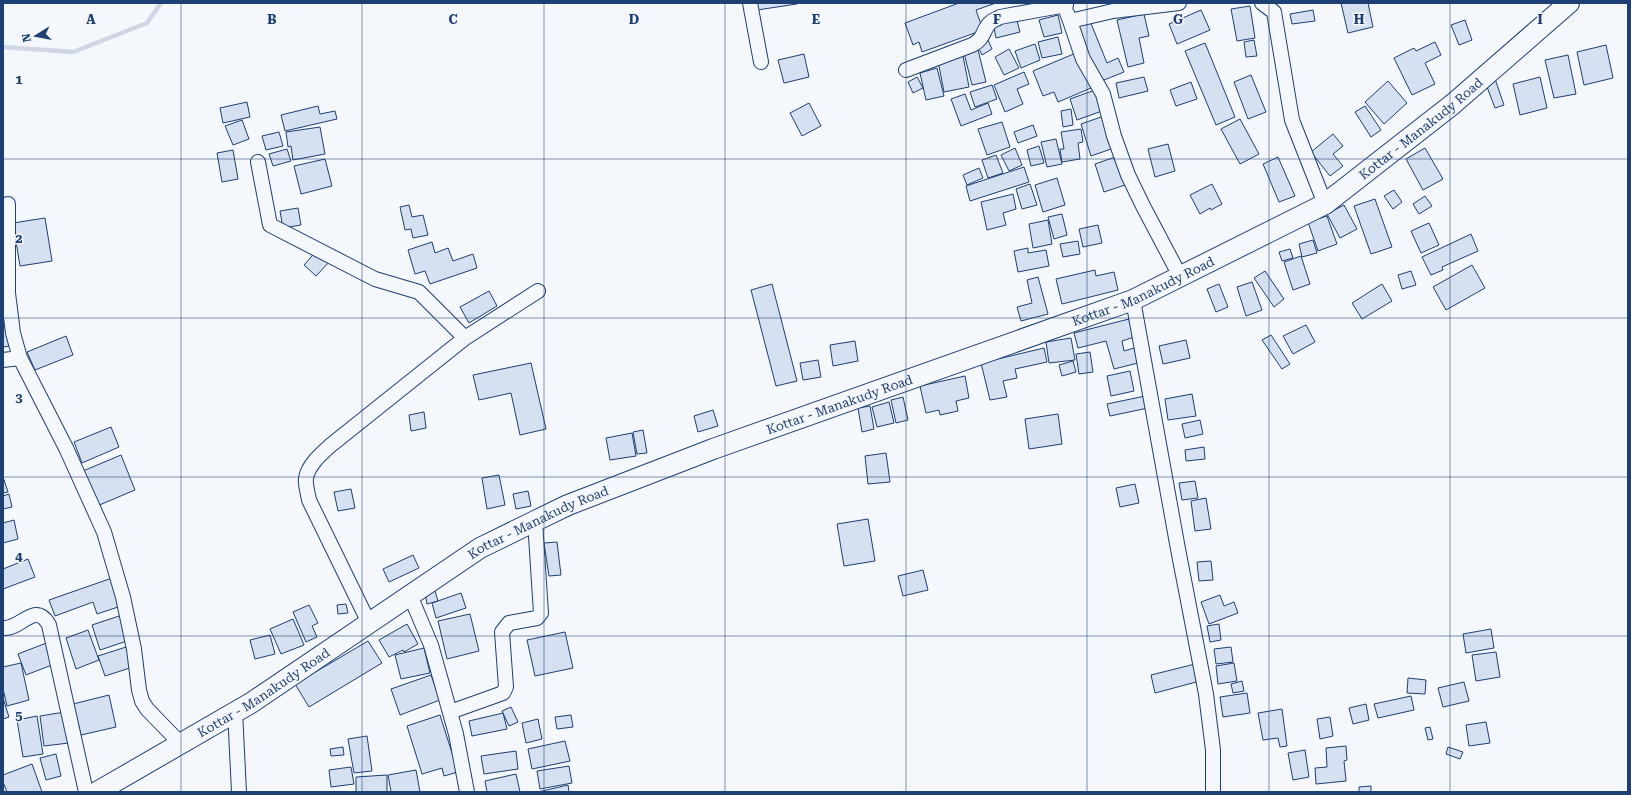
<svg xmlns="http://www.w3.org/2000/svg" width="1631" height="795" viewBox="0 0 1631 795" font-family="'Roboto Serif',serif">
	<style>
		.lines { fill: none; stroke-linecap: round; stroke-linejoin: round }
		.stream { stroke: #cfd7e4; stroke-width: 4.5 }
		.building { fill: #d5e0f0; stroke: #1d3f73 }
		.minor-casing { stroke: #1d3f73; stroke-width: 16 }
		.secondary-casing { stroke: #1d3f73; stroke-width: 22 }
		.minor { stroke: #f4f7fb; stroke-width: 14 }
		.secondary { stroke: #f4f7fb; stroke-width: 20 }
		.grid { fill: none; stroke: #1d3f73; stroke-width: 1; stroke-opacity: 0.55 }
		.labels { text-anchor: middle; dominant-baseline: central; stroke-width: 3; stroke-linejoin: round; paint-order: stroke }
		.street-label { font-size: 13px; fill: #1d3f73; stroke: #f4f7fb }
		.grid-label { font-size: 13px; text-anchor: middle; font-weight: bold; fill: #1d3f73; stroke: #f4f7fb; stroke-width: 3; stroke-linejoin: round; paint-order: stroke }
	</style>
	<rect width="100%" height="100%" fill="#f4f7fb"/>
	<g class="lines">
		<path class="stream" d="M3 47 73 52 147 23 161 3"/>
	</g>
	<path class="building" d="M756 3H797V4L757 10Z
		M959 3H996L976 10 983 30 922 52 919 42 913 45 905 23Z
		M1341 3H1368L1373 27 1348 33Z
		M1250 6 1255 38 1237 41 1231 9Z
		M1201 10 1210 30 1177 44 1169 24Z
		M1313 10 1315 21 1292 24 1290 14Z
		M1144 14 1149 36 1139 38 1144 63 1128 67 1117 20Z
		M1058 15 1062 33 1044 37 1039 20Z
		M1016 17 1020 32 996 38 993 23Z
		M1465 20 1472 40 1459 45 1451 25Z
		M1090 21 1107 63 1118 58 1124 72 1099 82 1077 26Z
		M1058 37 1062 54 1042 58 1038 42Z
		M988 40 992 49 982 55 977 45Z
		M1254 40 1257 56 1246 57 1244 42Z
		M1435 42 1441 55 1425 63 1435 84 1412 95 1394 58 1414 48 1416 51Z
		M1205 43 1235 117 1216 125 1185 51Z
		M1035 44 1040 60 1021 68 1015 51Z
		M1606 45 1613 78 1584 85 1577 52Z
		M977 46 986 82 972 85 963 49Z
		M1009 49 1019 68 1004 75 995 57Z
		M1076 53 1091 88 1058 102 1054 92 1043 96 1033 71Z
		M804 54 809 77 784 83 778 60Z
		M1568 55 1576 94 1554 98 1545 60Z
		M963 56 969 87 944 92 938 61Z
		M937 68 944 96 926 100 920 73Z
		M1024 72 1029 84 1017 89 1023 104 1005 112 994 85Z
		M1251 75 1266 112 1248 119 1234 82Z
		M1494 76 1504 105 1495 108 1484 79Z
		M917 77 923 88 913 93 908 82Z
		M1144 77 1148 91 1119 98 1116 83Z
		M1540 77 1547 108 1520 115 1513 84Z
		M1388 81 1407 103 1384 124 1365 102Z
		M1191 82 1197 99 1176 106 1170 90Z
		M992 85 997 99 975 107 970 92Z
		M1095 90 1102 111 1077 120 1070 99Z
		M965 94 971 110 988 103 992 114 961 126 951 99Z
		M247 102 250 117 223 123 220 108Z
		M809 103 821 126 802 136 790 113Z
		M318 106 320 114 335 111 337 119 285 131 281 115Z
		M1365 106 1381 130 1371 137 1355 112Z
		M1071 109 1073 125 1063 127 1061 111Z
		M1104 116 1114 148 1091 156 1081 124Z
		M1240 119 1259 154 1240 164 1221 129Z
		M242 120 249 139 233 145 225 126Z
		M1002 122 1010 147 987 155 978 129Z
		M1033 125 1037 136 1018 143 1014 132Z
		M320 127 325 154 293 160 291 146 288 147 286 132Z
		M1081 129 1083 142 1078 143 1080 159 1062 162 1060 149H1064L1061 132Z
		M279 132 283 146 266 150 262 136Z
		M1333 134 1343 146 1333 154 1343 166 1330 176 1311 152Z
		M1056 139 1062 164 1047 167 1041 142Z
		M1168 144 1175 171 1155 177 1148 149Z
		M1039 146 1044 163 1031 166 1027 150Z
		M1015 148 1022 165 1009 171 1001 155Z
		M1425 148 1443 179 1423 190 1406 159Z
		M287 149 291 161 273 166 269 154Z
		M233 150 238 179 222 182 217 153Z
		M996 155 1003 173 988 178 982 160Z
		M1118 156 1128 184 1104 192 1095 164Z
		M1278 157 1295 196 1279 202 1263 164Z
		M325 159 332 186 301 194 294 166Z
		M1024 167 1029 182 970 201 966 186Z
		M979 168 983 178 967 185 963 175Z
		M1057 178 1065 205 1043 212 1035 185Z
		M1030 184 1037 205 1022 209 1016 189Z
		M1212 184 1222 204 1211 210 1210 208 1200 214 1190 195Z
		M1394 190 1402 202 1393 209 1384 196Z
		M1013 194 1016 209 1003 213 1006 225 987 230 981 202Z
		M1425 196 1432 206 1419 214 1413 204Z
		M1375 199 1392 247 1371 254 1354 206Z
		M409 205 412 217 423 215 428 235 413 238 411 229 405 230 400 207Z
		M1344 205 1357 229 1340 238 1327 214Z
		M298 208 301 225 283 228 280 211Z
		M1062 214 1067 235 1054 239 1048 217Z
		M1327 216 1337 244 1318 251 1308 222Z
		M45 218 52 261 20 266 13 223Z
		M1048 220 1052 244 1033 248 1029 224Z
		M1429 223 1439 245 1421 253 1411 231Z
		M1098 225 1102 243 1083 247 1079 229Z
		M1471 234 1478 251 1442 267 1443 270 1431 275 1422 257Z
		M1313 240 1317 253 1302 257 1299 244Z
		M1078 241 1080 254 1063 257 1060 244Z
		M432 242 435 253 448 248 453 261 473 254 477 268 430 284 425 271 415 274 408 250Z
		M319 248 331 260 316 276 304 265Z
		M1028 248V253L1046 250 1049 266 1018 272 1014 251Z
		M1290 249 1293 258 1282 261 1279 252Z
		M1301 256 1310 284 1293 290 1284 262Z
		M1472 265 1485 288 1446 310 1433 287Z
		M1095 270 1096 276 1114 272 1118 290 1062 304 1056 279Z
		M1265 271 1284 299 1274 307 1254 278Z
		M1411 271 1416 285 1402 289 1398 275Z
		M1038 277 1048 314 1021 321 1017 307 1032 303 1027 280Z
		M1252 282 1262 310 1246 316 1237 287Z
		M772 284 797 381 776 386 751 290Z
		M1219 284 1228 307 1216 312 1207 289Z
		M1382 284 1392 301 1362 319 1352 303Z
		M489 291 497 306 469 323 460 307Z
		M5 314 10 346 3 347V315Z
		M1129 319 1134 337 1122 341 1124 351 1134 348 1138 363 1114 369 1106 341 1078 348 1074 333Z
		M1306 325 1315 342 1293 354 1283 336Z
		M1271 335 1290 364 1282 369 1262 340Z
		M66 336 73 355 35 370 27 352Z
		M1071 338 1075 360 1049 363 1046 342Z
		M1186 340 1190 358 1163 364 1159 346Z
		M855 341 858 361 833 366 830 345Z
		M1044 348 1047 362 1015 369 1017 378 1003 381 1007 397 990 400 981 363Z
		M1090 352 1093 372 1079 374 1076 354Z
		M818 360 821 377 803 380 800 363Z
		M1073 361 1076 372 1062 376 1059 365Z
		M531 363 546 429 520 435 511 393 479 400 473 375Z
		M1130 371 1134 391 1111 396 1107 376Z
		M965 376 969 398 956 401 958 411 940 415 939 410 926 413 920 386Z
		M1192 394 1196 416 1168 420 1165 399Z
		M1145 396 1148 408 1110 416 1107 404Z
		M903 397 908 420 896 423 891 400Z
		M889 402 894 423 877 427 872 407Z
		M870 406 874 429 862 432 858 408Z
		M713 410 718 426 698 432 694 416Z
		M424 412 426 428 411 431 409 415Z
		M1058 414 1062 444 1029 449 1025 419Z
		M1200 420 1203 434 1185 438 1182 424Z
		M111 427 119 447 82 463 74 442Z
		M643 430 647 453 637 454 633 432Z
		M632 433 636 456 610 460 606 438Z
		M1204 447 1205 459 1186 461 1185 450Z
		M886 453 890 482 868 484 865 456Z
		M121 455 135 490 97 506 83 471Z
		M499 475 505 505 487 509 482 478Z
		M3 477 8 492 3 493Z
		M1195 481 1198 498 1182 500 1179 483Z
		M1135 484 1139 503 1120 507 1116 488Z
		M351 489 355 508 338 511 334 492Z
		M528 491 531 506 516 509 513 494Z
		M9 494 12 507 3 509V496Z
		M1206 498 1211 529 1195 531 1191 501Z
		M868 519 875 561 844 566 837 524Z
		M14 520 18 539 3 543V523Z
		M557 542 561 575 549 576 544 543Z
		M413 555 419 568 389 582 383 569Z
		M28 559 35 577 3 589V569Z
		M1211 561 1213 580 1199 581 1197 562Z
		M923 570 928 590 903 596 898 576Z
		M112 578 121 606 97 614 93 602 55 616 49 600Z
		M435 591 438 601 427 604 425 593Z
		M461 593 466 608 436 618 432 603Z
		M1220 595 1224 606 1234 602 1238 613 1209 624 1201 602Z
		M346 604 348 613 338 614 337 605Z
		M309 605 318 623 312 626 317 637 306 642 293 612Z
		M470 614 479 651 447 659 438 621Z
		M122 615 130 640 100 650 92 625Z
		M293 619 304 645 281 654 270 629Z
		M407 624 418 644 404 652 403 650 389 657 379 640Z
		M1219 624 1221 640 1210 642 1207 626Z
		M1491 629 1494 648 1466 653 1463 634Z
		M88 630 99 660 76 669 66 638Z
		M565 632 573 668 535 676 527 640Z
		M270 635 275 654 255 659 250 640Z
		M368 641 382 663 309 707 295 684Z
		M49 642 57 663 26 675 18 654Z
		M126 647 133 667 105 676 98 656Z
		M1231 647 1233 662 1216 664 1214 649Z
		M424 648 430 673 401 679 395 655Z
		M1496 652 1500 677 1476 681 1472 655Z
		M21 663 29 700 7 706 3 689V667Z
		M1234 663 1237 681 1218 684 1216 666Z
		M1195 664 1200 681 1155 693 1151 675Z
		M431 675 440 700 400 715 391 689Z
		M1408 678 1426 680 1425 694 1407 693Z
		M1242 681 1244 691 1233 693 1231 684Z
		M1464 682 1469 701 1443 707 1438 688Z
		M1247 693 1250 713 1223 717 1220 697Z
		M109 695 116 727 81 735 73 704Z
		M1411 696 1414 710 1378 718 1374 704Z
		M3 698 9 717 3 719Z
		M1366 704 1369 720 1353 724 1349 708Z
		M511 707 518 722 509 726 502 711Z
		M1282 709 1287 746 1280 747 1278 738 1263 740 1258 713Z
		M65 712 69 743 44 746 40 716Z
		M503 713 507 729 472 736 469 721Z
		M440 715 458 772 444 776 442 768 422 774 407 726Z
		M571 715 573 727 557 729 555 717Z
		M37 716 43 754 23 757 17 720Z
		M1330 717 1333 736 1320 739 1317 719Z
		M538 719 542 739 526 743 522 723Z
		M1486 722 1490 743 1469 746 1466 725Z
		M1430 727 1433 739 1428 740 1425 728Z
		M367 736 372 771 354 773 348 739Z
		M565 741 570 761 532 769 528 749Z
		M1346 746 1347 760 1344 761 1346 781 1316 784 1315 768 1327 767 1326 748Z
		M343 747 344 755 331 756 330 749Z
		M1448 747 1463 752 1460 759 1446 754Z
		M1305 750 1309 777 1293 780 1288 753Z
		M516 751 518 769 484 774 481 756Z
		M56 754 61 776 46 780 40 758Z
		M32 764 42 792H7L3 782V775Z
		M569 766 572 783 540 789 537 771Z
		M351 767 354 784 331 787 329 770Z
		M416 770 420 792H391L388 775Z
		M516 774 520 792H487L485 781Z
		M387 775V792H356V777Z
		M568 785 569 792H538Z
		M1371 786V792H1359V787Z"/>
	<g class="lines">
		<g class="minor-casing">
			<path id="minor" d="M750 3 761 62
				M1262 3 1274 12 1292 120 1325 204
				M1067 13 1070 21 1113 11 1179 3
				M1070 21 1083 59 1103 94 1114 136 1128 175 1143 206 1180 276
				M906 70 972 45C986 38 982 29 991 22 993 20 997 19 1000 17L1066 5
				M258 162 270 225 375 279 419 292 465 338
				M8 204V293L13 333 20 358 66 448 104 532 123 597 134 649 139 690 142 701 147 709 180 743
				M1133 300 1178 549 1206 694 1213 750V792
				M3 360 20 358
				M410 595 431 645 456 734 467 792
				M369 623 309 500C308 493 305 485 306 478 308 465 322 453 331 445L465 338 538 291
				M3 628C21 630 35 600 49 625L86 792
				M235 711 239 792
				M450 712 503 693 506 687 502 632 509 623 537 618 541 613 535 521"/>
		</g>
		<g class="secondary-casing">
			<g id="secondary">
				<path id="s1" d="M97 792 251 703 480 548 535 521 568 505 713 449 1133 300 1325 204 1453 104 1569 3"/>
			</g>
		</g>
		<use href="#minor" class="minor"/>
		<use href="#secondary" class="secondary"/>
	</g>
	<path class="grid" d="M181 3V792M362 3V792M544 3V792M725 3V792M906 3V792M1087 3V792M1269 3V792M1450 3V792M3 159H1628M3 318H1628M3 477H1628M3 636H1628"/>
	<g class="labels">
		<g class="street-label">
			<text stroke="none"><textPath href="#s1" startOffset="1490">Kottar - Manakudy Road</textPath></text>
			<text stroke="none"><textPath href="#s1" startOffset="1166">Kottar - Manakudy Road</textPath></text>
			<text stroke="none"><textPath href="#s1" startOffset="842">Kottar - Manakudy Road</textPath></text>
			<text stroke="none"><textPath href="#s1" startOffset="518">Kottar - Manakudy Road</textPath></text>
			<text stroke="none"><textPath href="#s1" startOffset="194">Kottar - Manakudy Road</textPath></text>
		</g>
	</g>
	<g class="grid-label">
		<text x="91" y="24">A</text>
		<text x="272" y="24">B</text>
		<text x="453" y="24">C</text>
		<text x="634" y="24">D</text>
		<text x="816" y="24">E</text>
		<text x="997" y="24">F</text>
		<text x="1178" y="24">G</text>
		<text x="1359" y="24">H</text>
		<text x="1540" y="24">I</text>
		<text x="19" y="84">1</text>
		<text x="19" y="243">2</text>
		<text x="19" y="402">3</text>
		<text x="19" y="561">4</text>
		<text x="19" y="720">5</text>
	</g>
	<rect width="1631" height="795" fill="none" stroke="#1d3f73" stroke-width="8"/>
	<g transform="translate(36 36) rotate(259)" stroke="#f4f7fb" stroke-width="3" paint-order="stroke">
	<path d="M0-3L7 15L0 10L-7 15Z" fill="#1d3f73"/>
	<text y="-6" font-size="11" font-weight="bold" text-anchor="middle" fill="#1d3f73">N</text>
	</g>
</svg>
